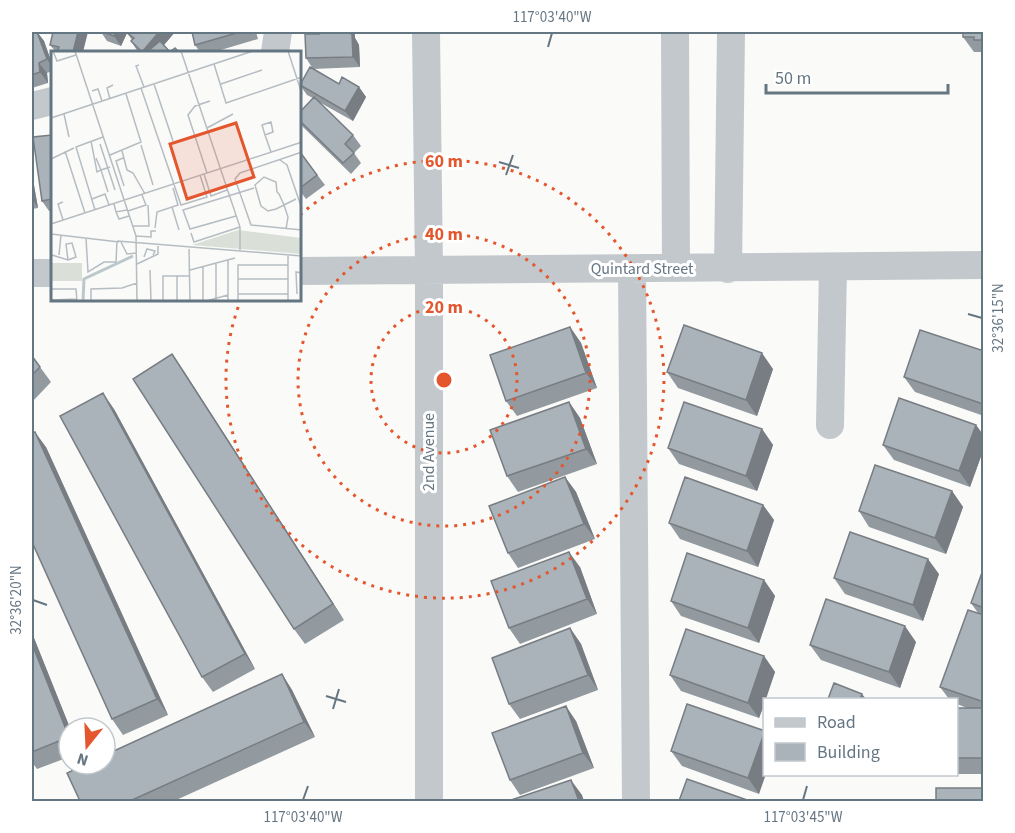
<svg xmlns="http://www.w3.org/2000/svg" width="1015" height="833" viewBox="0 0 1015 833" font-family="'Source Sans 3',sans-serif">
	<style>
		.lines { fill: none; stroke-linecap: round; stroke-linejoin: round }
		.minor { stroke: #c3c8cc; stroke-width: 28 }
		.wall { fill: #929a9f }
		.shaded-wall { fill: #777d82 }
		.building { fill: #aab3b9; stroke: #777d82; stroke-width: 1.5 }
		.ticks { fill: none; stroke: #657683; stroke-width: 2 }
		.ring { fill: none; stroke: #e4572e; stroke-width: 3; stroke-dasharray: 3 6 }
		.labels { text-anchor: middle; dominant-baseline: central; stroke-width: 6; stroke-linejoin: round; paint-order: stroke }
		.street-label { font-size: 16px; fill: #657683; stroke: #fff }
		.inset-river { fill: none; stroke: #bbc7cb; stroke-width: 3 }
		.inset-road { fill: none; stroke: #b5bdc2; stroke-width: 1.5 }
		.view { fill: #e4572e; fill-opacity: 0.15; stroke: #e4572e; stroke-width: 3 }
		.inset-edge { fill: none; stroke: #657683; stroke-width: 3 }
		.centre { fill: #e4572e; stroke: #fff; stroke-width: 3 }
		.ring-label { font-size: 18px; text-anchor: middle; font-weight: bold; fill: #e4572e; stroke: #fff; stroke-width: 6; stroke-linejoin: round; paint-order: stroke }
		.neatline { fill: none; stroke: #657683; stroke-width: 2 }
		.ticks-label { font-size: 15px; text-anchor: middle; fill: #657683 }
	</style>
	<rect width="100%" height="100%" fill="#fafaf8"/>
	<g class="lines">
		<path class="minor" d="M426 32 429 271V802
			M675 32 676 268
			M275 52 278 32
			M32 106 52 101
			M632 269 636 802
			M728 269 731 32
			M300 271 984 265
			M32 273H52
			M830 425 833 267"/>
	</g>
	<path class="wall" d="M32 32H37L44 41 52 64V71L47 73 48 83 32 88Z
		M101 32H175L163 46 170 52H138L131 41 132 40 127 33 121 46 107 41Z
		M192 32H256L258 39 214 52H200L195 45Z
		M317 32H353L355 35V38L359 45 360 67 313 69 306 58 319 34Z
		M984 32V54L982 52H974L963 37Z
		M50 45 83 52H56Z
		M339 84 359 87 366 97 353 121 319 102 353 135 361 146 354 153 361 163 351 174 303 127 300 123V112L313 98 307 95 300 85Z
		M52 135V211H49L42 201Z
		M300 152 325 185 306 199 300 191Z
		M32 174 38 208 32 209Z
		M570 327 581 343 597 388 517 416 506 401Z
		M984 351V416L915 392 904 377Z
		M32 356 51 382 32 402Z
		M773 369 757 416 678 388 667 372Z
		M183 370 344 620 305 644 294 629Z
		M569 402 580 418 597 464 518 492 507 476Z
		M114 409 255 669 213 692 202 677Z
		M976 425 984 436V448L970 487 894 460 883 445Z
		M762 429 773 445 757 491 679 464 668 448Z
		M46 447 168 715 123 735 112 719Z
		M565 477 576 492 595 539 518 568 508 553Z
		M952 491 963 507 946 554 869 527 859 511Z
		M763 505 774 520 758 567 680 539 669 523Z
		M580 567 597 614 520 644 509 628Z
		M984 567V774H957V708H967L957 704V699H949L940 687 978 613 971 603Z
		M939 574 923 621 845 594 834 578Z
		M764 580 775 596 759 643 681 616 671 601Z
		M570 628 581 644 598 690 520 719 509 704Z
		M32 633 70 728H69V757L37 769 32 762Z
		M916 642 900 688 821 660 810 645Z
		M764 656 775 672 765 699V702L759 718 681 691 670 675Z
		M282 674 292 690 315 737 174 801H80Z
		M576 721 594 768 520 795 510 780Z
		M765 731 759 794 682 766 671 751Z"/>
	<path class="shaded-wall" d="M37 32 44 41 52 64V67L47 59Z
		M78 32H88L83 52H73Z
		M116 32H126L127 33 121 46 114 36Z
		M159 32H175L158 52H142Z
		M348 32H353L355 35V38L359 45 360 67 353 57Z
		M39 63 47 73 48 83 40 72Z
		M359 87 366 97 353 121 345 111Z
		M32 174 38 208 32 199Z
		M570 327 581 343 597 388 586 373Z
		M762 353 773 369 757 416 746 400Z
		M172 354 183 370 344 620 333 604Z
		M103 393 114 409 255 669 245 654Z
		M569 402 580 418 597 464 586 449Z
		M976 425 984 436V448L970 487 959 471Z
		M762 429 773 445 757 491 746 476Z
		M35 432 46 447 168 715 157 699Z
		M565 477 576 492 595 539 584 524Z
		M952 491 963 507 946 554 935 538Z
		M763 505 774 520 758 567 747 551Z
		M569 552 580 567 597 614 587 599Z
		M928 559 939 574 923 621 913 605Z
		M764 580 775 596 759 643 748 628Z
		M905 626 916 642 900 688 889 672Z
		M570 628 581 644 598 690 588 675Z
		M32 633 70 728H69V737L32 644Z
		M764 656 775 672 766 699H765V702L759 718 748 703Z
		M282 674 292 690 315 737 304 722Z
		M862 694 866 699H860Z
		M566 706 576 721 594 768 583 753Z
		M765 732V774H766L759 794 748 778Z
		M571 780 582 795 584 801H579Z"/>
	<path class="building" d="M32 32V34L37 32 47 59 39 63 40 72 32 75Z
		M53 32H78L73 52H57L59 47 50 45Z
		M103 32H116L114 36Z
		M126 32H159L142 52 131 41 134 38Z
		M192 32H240L195 45Z
		M319 32H348V33L352 34 353 57 306 58 305 34H319Z
		M963 32H984V40H974V37H963Z
		M160 41 170 52H147Z
		M175 48 179 52H170Z
		M310 67 339 84 342 77 359 87 345 111 300 85Z
		M314 97 353 135 345 144 354 153 343 163 300 121V112Z
		M52 135V199L42 201 33 137Z
		M300 152 317 175 300 188Z
		M684 325 762 353 746 400 667 372Z
		M570 327 586 373 506 401 490 355Z
		M920 330 984 351 983 404 904 377Z
		M172 354 333 604 294 629 133 379Z
		M32 356 40 367 32 375Z
		M103 393 245 654 202 677 60 416Z
		M899 398 976 425 959 471 883 445Z
		M569 402 586 449 507 476 490 430Z
		M684 402 762 429 746 476 668 448Z
		M35 432 157 699 112 719 32 542V433Z
		M875 465 952 491 935 538 859 511Z
		M565 477 584 524 508 553 489 506Z
		M685 477 763 505 747 551 669 523Z
		M850 532 928 559 913 605 834 578Z
		M569 552 587 599 509 628 491 581Z
		M687 553 764 580 748 628 671 601Z
		M984 567V608L971 603Z
		M826 599 905 626 889 672 810 645Z
		M968 610 984 615V702L940 687Z
		M570 628 588 675 509 704 492 658Z
		M686 629 764 656 748 703 670 675Z
		M32 644 69 737 32 752Z
		M282 674 304 722 130 801H80L67 773 86 764H105V755Z
		M834 683 862 694 860 699H828Z
		M687 704 765 731 748 778 671 751Z
		M566 706 583 753 510 780 492 733Z
		M957 708H984V758H957Z
		M687 779 750 801H679Z
		M571 780 579 801H508Z
		M936 788H984V801H936Z"/>
	<path class="ticks" d="M548 47 552 33M499 162 519 168M506 175 513 155M968 314 982 318M33 600 47 605M326 696 346 702M333 709 339 689M303 800 308 786M803 800 807 786"/>
	<g class="ring">
		<circle cx="444" cy="380" r="73"/>
		<circle cx="444" cy="380" r="146"/>
		<path d="M300 215A219 219 0 1 1 240 302"/>
	</g>
	<g class="labels">
		<g class="street-label">
			<text x="642" y="269">Quintard Street</text>
			<text transform="translate(429 452) rotate(-90)">2nd Avenue</text>
		</g>
	</g>
	<g transform="translate(51 51)">
		<rect width="250" height="250" fill="#fafaf8"/>
		<path d="M187 179 250 187V203L141 194ZM0 212H31V230H0Z" fill="#dadfd7"/>
		<path class="inset-river" d="M32 250 33 228 82 205"/>
		<path class="inset-road" d="M2 0 6 10 25 4M24 0 85 185 86 250M130 0 189 176V199M237 0 251 43M163 13 175 52 251 26M88 14 85 15 93 36M103 33 122 90M170 33 211 19M90 37 130 154 156 146 149 124M41 40 47 38 51 50M59 48 56 37 62 34M13 63 18 86M0 67 202 0M156 77 182 63M214 84 222 81 220 71 211 74 214 84 220 101M40 90 46 121 50 119 57 141M49 93 64 139M90 94 102 134M14 100 34 162M71 100 76 119 82 122 94 143M251 101 189 122 184 128 200 174 251 179M59 104 90 91 75 43M45 107 50 119 59 116M72 107 65 110 73 135M0 108 23 97M229 109 236 114 251 158M156 122 137 64 144 55 159 50M153 123 160 145 176 139M41 148 54 143 58 154M12 151 7 153 12 169M63 153 65 161 76 159M121 156 128 179M44 159 25 96 52 86M77 160 95 154 91 144M65 161 68 168 78 165M185 165 139 178 132 159 203 137M0 173 251 91M82 175H98L97 154M104 177 106 161 127 154 122 137M235 178 237 166 233 154 228 143 226 141 225 131 213 126 204 134 210 155 217 160 225 158 245 148M140 182 143 191 189 176M0 183 68 191M85 185 100 186V180H105M35 187 37 221 53 211H65L66 190M66 190 251 205M70 191 76 203 86 202M138 198 139 250M1 204 17 209 15 193 21 192 25 206 17 209M8 204 10 184M93 206 96 198 104 200 102 204M177 208V250M165 212V250M86 213 107 203V195M152 216V250M99 219 100 250M139 219 184 207M187 228H237M0 238H25L26 250M187 243H237M246 243 245 221 251 222M0 249 26 248M40 250V238L71 237 86 232M112 250V225H139M126 250V225M155 250 177 244M187 250V214H237M237 250V203"/>
		<path class="view" d="M185 72 203 126 136 148 119 93Z"/>
		<rect width="250" height="250" class="inset-edge"/>
	</g>
	<circle cx="444" cy="380" r="9" class="centre"/>
	<g class="ring-label">
		<text x="444" y="167">60 m</text>
		<text x="444" y="240">40 m</text>
		<text x="444" y="313">20 m</text>
	</g>
	<rect width="1015" height="833" fill="none" stroke="#ffffff" stroke-width="66"/>
	<rect x="763" y="698" width="195" height="78" fill="#ffffff" stroke="#c1c8cd" stroke-width="1.5"/>
	<rect x="775" y="718" width="30" height="9" fill="#c3c8cc" stroke="#c1c8cd" stroke-width="1.5"/>
	<text x="817" y="728" font-size="18" fill="#657683">Road</text>
	<rect x="775" y="743" width="30" height="18" fill="#aab3b9" stroke="#c1c8cd" stroke-width="1.5"/>
	<text x="817" y="758" font-size="18" fill="#657683">Building</text>
	<g transform="translate(87 746) rotate(198)"><circle r="28" fill="#ffffff" stroke="#c1c8cd" stroke-width="1.5"/>
	<path d="M0-4.5L10 22L0 15L-10 22Z" fill="#e4572e"/>
	<text y="-9" font-size="16" font-weight="bold" text-anchor="middle" fill="#657683">N</text>
	</g>
	<path d="M766 84v9h182v-9" fill="none" stroke="#657683" stroke-width="3"/>
	<text x="775" y="84" font-size="18" fill="#657683" stroke="#ffffff" stroke-width="4.5" paint-order="stroke">50 m</text>
	<rect x="33" y="33" width="949" height="767" class="neatline"/>
	<g class="ticks-label">
		<text x="552" y="22">117°03'40"W</text>
		<text transform="translate(998 318) rotate(-90)" y="5">32°36'15"N</text>
		<text transform="translate(16 600) rotate(-90)" y="5">32°36'20"N</text>
		<text x="303" y="822">117°03'40"W</text>
		<text x="803" y="822">117°03'45"W</text>
	</g>
</svg>
